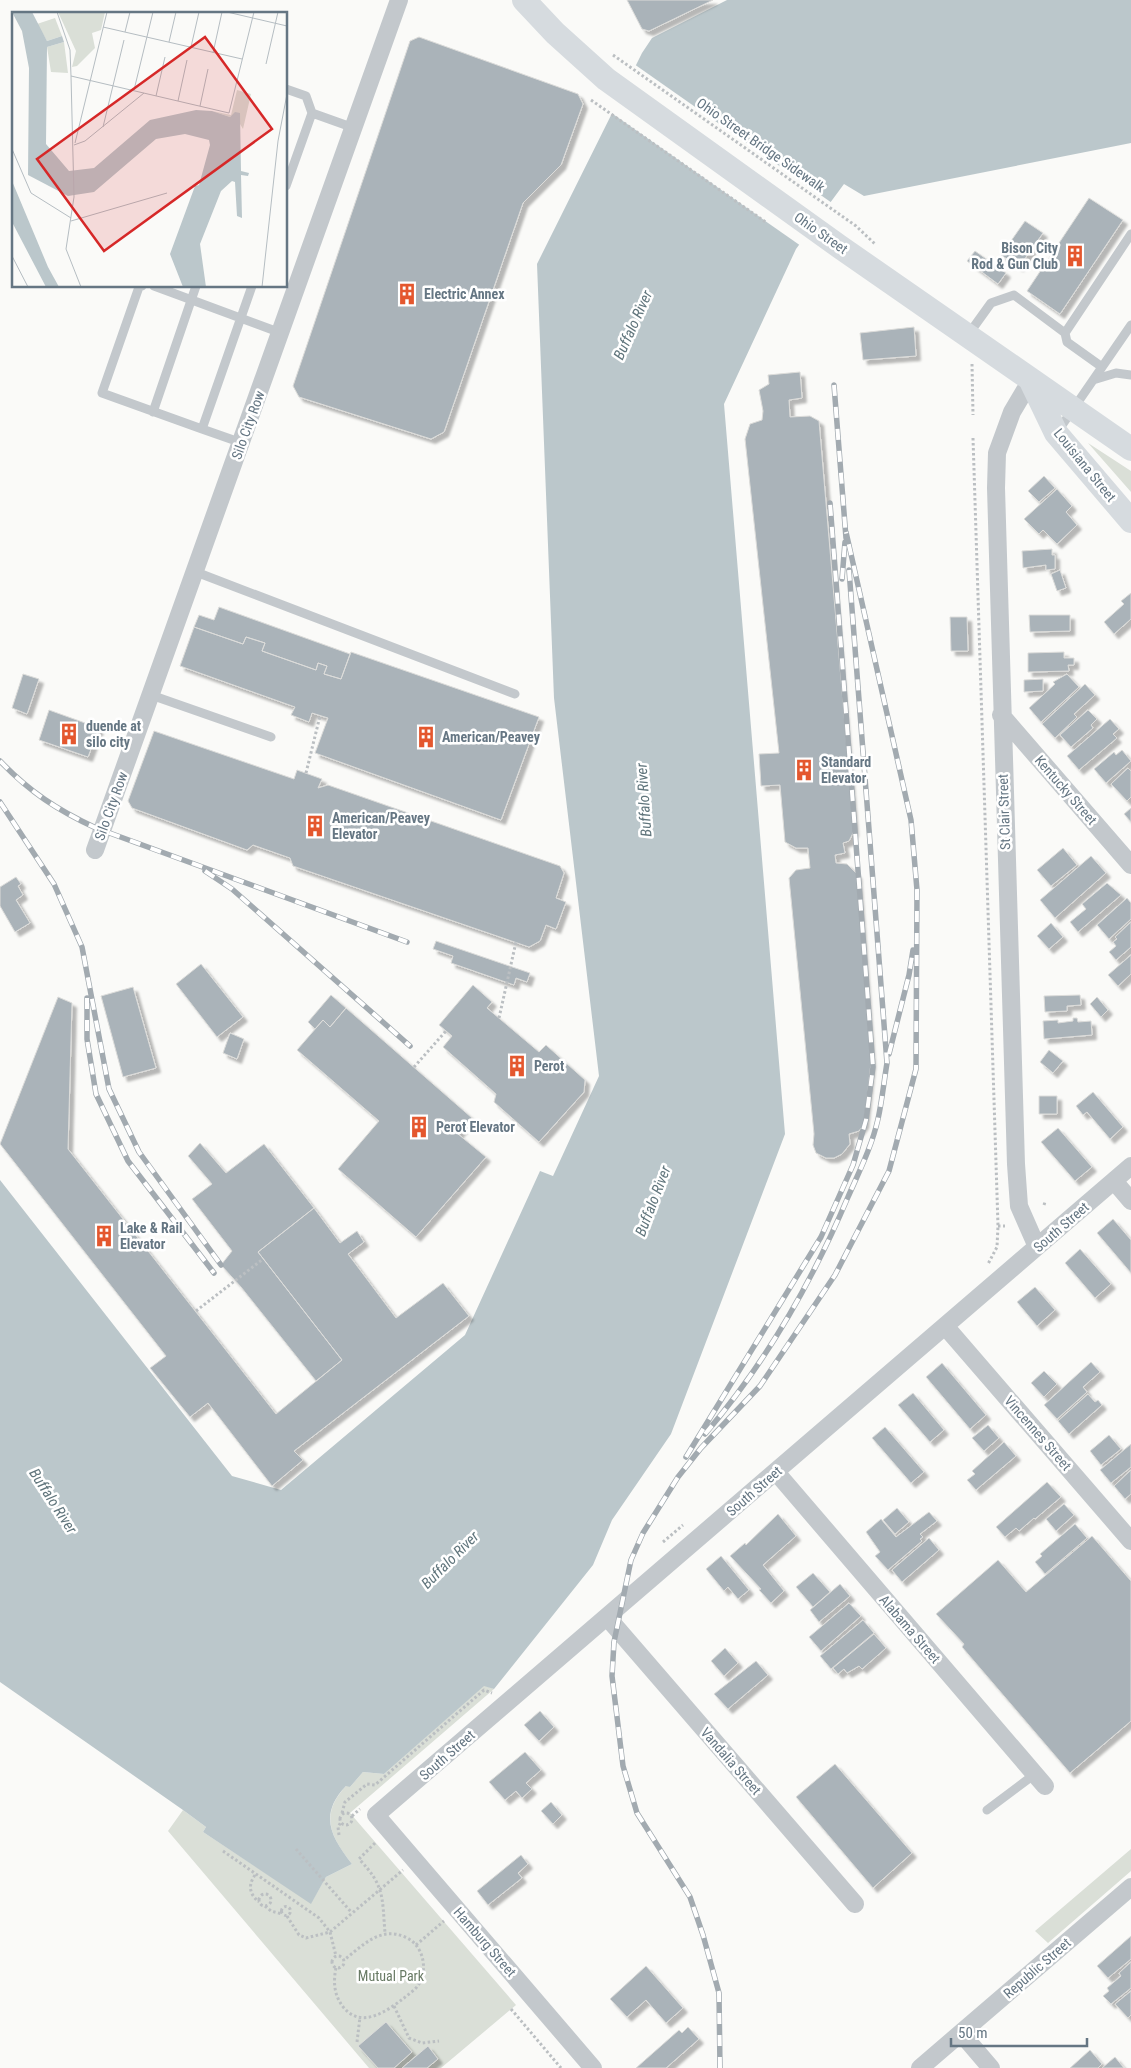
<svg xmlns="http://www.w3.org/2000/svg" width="1131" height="2068" viewBox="0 0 1131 2068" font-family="'Roboto Condensed',sans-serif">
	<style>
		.green { fill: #dadfd7 }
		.water { fill: #bbc7cb }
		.pier { fill: #fafaf8 }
		.building { fill: #aab3b9; stroke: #dcdcda; filter: url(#shadow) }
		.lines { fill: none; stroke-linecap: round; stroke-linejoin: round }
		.path { stroke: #bbbfc2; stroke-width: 3; stroke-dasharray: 2.5 2.5; stroke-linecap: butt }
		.lane { stroke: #c3c8cc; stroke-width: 9 }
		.street { stroke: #c3c8cc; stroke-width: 18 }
		.secondary { stroke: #d6dbdf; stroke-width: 24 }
		.rail-casing { stroke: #a2aab0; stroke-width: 5.5 }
		.rail { stroke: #fff; stroke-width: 4; stroke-dasharray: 11; stroke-linecap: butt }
		.labels { text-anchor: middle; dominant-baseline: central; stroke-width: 5; stroke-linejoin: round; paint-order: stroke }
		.street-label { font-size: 14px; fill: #657683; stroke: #fff }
		.poi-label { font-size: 14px; font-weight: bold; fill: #657683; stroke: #fff; text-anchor: start }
		.park-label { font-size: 14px; fill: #687a64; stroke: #fff }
		.water-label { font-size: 15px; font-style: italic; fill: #60757c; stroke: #fff }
		.inset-road { fill: none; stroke: #b5bdc2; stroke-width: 1 }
		.view { fill: #d62828; fill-opacity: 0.15; stroke: #d62828; stroke-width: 2.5 }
		.inset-edge { fill: none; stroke: #657683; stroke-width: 2.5 }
	</style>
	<defs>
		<filter id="shadow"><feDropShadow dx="4.5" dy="4.5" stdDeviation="1" flood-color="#0004"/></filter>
	</defs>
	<rect width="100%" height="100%" fill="#fafaf8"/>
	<path class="green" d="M1088 443 1131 471V492Z
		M484 1685 494 1689 350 1813 516 2005 441 2068H369L168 1831 183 1810 206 1827 203 1832 311 1903 326 1877 352 1864C330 1836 319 1814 347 1785L350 1787 363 1772 384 1774Z
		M1131 1849V1871L1048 1943 1035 1931Z"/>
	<path class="water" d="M727 0H1131V143L864 196 844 184 796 249 724 404 785 1134 671 1434 612 1520 593 1565 494 1689 484 1686 384 1774 363 1772 350 1787 346 1786C319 1814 330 1836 352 1864L326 1877 311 1904 203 1832 206 1827 183 1810 0 1682V1180L232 1476 281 1490 465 1335 540 1171 553 1176 599 1076 554 698 537 264 642 53 652 38Z"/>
	<path class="pier" d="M634 64 832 203 801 246 610 112Z"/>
	<path class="building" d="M627 0H713L649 31 642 29Z
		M419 37 578 94 583 104 561 165 523 203 444 432 431 439 299 397 293 386 410 41Z
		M1089 198 1123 220 1060 314 1027 291Z
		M1025 221 1043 233 1019 267 1001 255Z
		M975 251 1006 273 998 284 967 261Z
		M914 327 916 356 863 360 860 333Z
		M800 372 802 398 789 400 790 417 810 416 819 421 854 831 849 841 843 843 845 853 835 855 836 863 847 864 857 874 871 1063 864 1124 859 1131 849 1134 850 1144 842 1154 834 1158H826L816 1153 813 1145 814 1134 789 878 796 870 810 868 808 848H796L785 842 780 785 761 786 759 754 779 753 745 439 750 424 762 420 763 411 759 390 769 384 768 375Z
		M1044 476 1055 488 1039 502 1028 491Z
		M1057 489 1072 506 1066 512 1077 525 1057 544 1043 530 1039 534 1024 519Z
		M1052 549V555H1055V569L1046 570V565L1023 568 1022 551Z
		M1060 570 1066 588 1057 591 1051 574Z
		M1131 593V619L1114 634 1104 622 1124 604 1121 601Z
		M219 607 350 654 341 679 324 674 327 666 318 663 316 670 262 651 265 643 246 637 243 644 194 627 199 615 214 620Z
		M1029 615H1070V631L1030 632Z
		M950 617H967L968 651H951Z
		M194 627 243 644 246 637 265 643 262 651 316 670 318 663 327 666 324 674 341 679 351 652 539 717 501 820 315 753 328 718 312 713 309 722 291 715 295 707 180 666Z
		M1064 652V658H1074V665H1068L1069 671 1028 672V653Z
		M23 674 39 679 27 714 12 708Z
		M1067 674 1079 687 1041 722 1029 708 1055 684 1053 682Z
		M1043 679V691L1024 692V680Z
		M1085 684 1095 695 1074 714 1077 717 1055 738 1042 724Z
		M49 710 99 728 88 757 39 740Z
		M1088 710 1097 719 1091 725 1093 728 1071 747 1060 735Z
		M1110 719 1119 729 1113 734 1117 738 1079 770 1067 756Z
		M154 731 294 779 297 770 322 779 318 788 328 785 560 866 564 873 556 898 566 902 556 929 546 925 540 941 529 947 293 866 290 858 253 845 247 850 132 808 128 801Z
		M1122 750 1131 761 1106 783 1094 769 1114 752 1116 755Z
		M1128 768 1131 771V797L1127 801 1111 784Z
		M1131 808V822L1124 814Z
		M1063 848 1077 865 1051 886 1037 870Z
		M1091 856 1106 873 1055 918 1040 900Z
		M16 877 21 884 18 886 23 895 16 900 30 923 15 932 0 906V887Z
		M1107 883 1121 895 1078 932 1070 922 1086 909 1082 904Z
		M1127 898 1131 903V919L1109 939 1097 925Z
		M1131 922V947L1116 960 1109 952 1116 946 1113 942 1117 939 1115 937Z
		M1051 923 1063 937 1049 949 1037 936Z
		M436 941 530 973 527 982 516 978 514 985 451 963 453 956 433 949Z
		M1131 955V974L1118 986 1108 975Z
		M201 964 243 1017 217 1037 176 984Z
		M473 985 492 1002 487 1008 539 1052 546 1045 585 1080 584 1092 539 1142 494 1102 496 1094 443 1047 452 1036 439 1025Z
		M133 987 156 1068 123 1077 101 996Z
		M331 995 346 1008 330 1027 323 1020 315 1029 308 1022Z
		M1080 995 1081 1005 1067 1006V1011L1045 1012 1044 996Z
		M58 997 72 1003 68 1149 276 1414 342 1360 258 1252 314 1208 340 1243 357 1231 364 1242 348 1254 396 1318 443 1283 469 1316 294 1451 303 1460 272 1486 208 1403 190 1417 150 1368 166 1356 0 1144Z
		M1097 997 1108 1010 1101 1017 1090 1004Z
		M346 1008 472 1118 458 1134 486 1157 416 1237 338 1169 379 1121 297 1050 323 1020 330 1027Z
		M1073 1018H1077L1078 1022 1091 1021 1092 1035 1044 1039 1043 1021 1058 1020V1023L1073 1021Z
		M230 1033 244 1039 237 1059 223 1053Z
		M1049 1050 1063 1061 1053 1073 1040 1062Z
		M1093 1092 1123 1127 1110 1139 1087 1112 1083 1115 1076 1106Z
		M1039 1096H1057V1114H1039Z
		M1058 1128 1092 1167 1075 1181 1041 1142Z
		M200 1143 226 1173 264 1144 314 1208 258 1252 342 1360 316 1381 241 1287 221 1265 232 1251 192 1199 212 1184 188 1156Z
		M1113 1219 1131 1240V1273L1097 1233Z
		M1080 1249 1111 1284 1095 1298 1065 1263Z
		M1035 1287 1055 1310 1037 1326 1017 1302Z
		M1091 1362 1100 1372 1083 1387 1087 1392 1057 1419 1044 1405Z
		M942 1363 986 1415 970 1429 926 1377Z
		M1044 1371 1057 1384 1044 1397 1031 1383Z
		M913 1393 944 1430 930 1442 898 1405Z
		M1088 1394 1095 1402 1098 1400 1102 1405 1069 1434 1058 1421Z
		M988 1425 999 1438 984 1451 972 1438Z
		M885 1427 924 1472 911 1483 872 1438Z
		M1109 1435 1121 1449 1101 1465 1090 1451Z
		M1004 1442 1016 1456 976 1490 967 1480 975 1474 972 1471Z
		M1131 1444V1467L1111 1483 1100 1470Z
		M1131 1470V1494L1125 1499 1114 1486Z
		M1047 1482 1061 1497 1035 1519 1034 1518 1019 1531 1016 1528 1005 1537 996 1527Z
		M1064 1504 1074 1515 1056 1531 1046 1519Z
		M897 1508 909 1522 895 1534 883 1520Z
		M929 1512 937 1521 920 1534 923 1537 920 1539 922 1541 888 1570 875 1556 880 1552 866 1532 881 1519 896 1537Z
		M778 1514 796 1536 763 1565 784 1591 771 1603 759 1590 761 1589 730 1556 745 1543 746 1545Z
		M1075 1524 1087 1538 1045 1574 1035 1562 1042 1556 1040 1554Z
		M1092 1536 1131 1581V1721L1070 1773 962 1647 964 1644 936 1614 998 1560 1026 1592Z
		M929 1538 939 1550 902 1582 892 1570Z
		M721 1556 749 1590 738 1599 728 1587 724 1591 706 1569Z
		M813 1573 830 1592 813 1607 796 1587Z
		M840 1584 850 1596 819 1622 810 1610Z
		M849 1603 861 1616 821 1651 809 1637Z
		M863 1620 874 1633 831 1669 820 1656Z
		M874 1634 886 1648 862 1669 859 1666 847 1673 844 1669 838 1674 833 1668Z
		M725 1648 738 1663 724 1676 711 1661Z
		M756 1661 768 1675 728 1709 714 1694Z
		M540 1711 554 1727 539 1741 524 1725Z
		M525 1752 541 1770 526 1783 532 1789 522 1798 516 1791 505 1800 489 1782Z
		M835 1764 912 1853 873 1888 796 1797Z
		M551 1802 562 1815 553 1824 541 1811Z
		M521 1855 528 1864 518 1873 522 1878 488 1905 477 1891Z
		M1131 1936V1959L1108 1978 1097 1966Z
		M1131 1962V1988L1111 2004 1103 1996 1109 1991 1107 1988 1121 1976 1119 1973Z
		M646 1966 683 2008 666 2023 646 2000 627 2017 610 1999Z
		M1131 1991V2015L1128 2018 1115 2004Z
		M386 2022 412 2052 394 2068H378L358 2046Z
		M688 2027 699 2039 666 2068H636L679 2030 682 2033Z
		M428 2046 438 2059 427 2068H402Z
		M1090 2050 1102 2064 1098 2068H1070Z
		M1115 2057 1124 2068H1102Z"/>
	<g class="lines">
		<path class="path" d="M613 55 856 226 875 244
			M591 100 767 223
			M972 364 973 415
			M973 438 998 1226 997 1247 988 1264
			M306 773 320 716
			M499 1018 516 942
			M414 1067 446 1031
			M1044 1205 1045 1202
			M998 1226H1005
			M196 1311 263 1259
			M663 1542 683 1525
			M340 1819a6 6 0 1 1 12 0a6 6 0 1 1-12 0Z
			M342 1813 345 1802 367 1784 375 1785 484 1690 492 1693
			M352 1816 360 1809
			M339 1835 338 1827 341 1822
			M375 1843 359 1859C385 1886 382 1897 385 1933
			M296 1849 352 1913
			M223 1851 319 1918 330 1932 336 1956
			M255 1875C248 1885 249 1894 259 1902
			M259 1900a6 6 0 1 1 12 0a6 6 0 1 1-12 0Z
			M265 1906 271 1911 282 1914
			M281.5 1911a4.5 4.5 0 1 1 9 0a4.5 4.5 0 1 1-9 0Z
			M287 1916 299 1935 306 1938 330 1932 403 1870
			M416 1945 444 1921
			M332 1962a6 6 0 1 1 12 0a6 6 0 1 1-12 0Z
			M336 1968C333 1982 334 1996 344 2008 362 2029 387 2011 404 1998 410 1993 417 1989 420 1982 428 1966 422 1944 405 1937 380 1926 362 1946 344 1960
			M394 2006 409 2038 422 2043 439 2041
			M511 2009 561 2068
			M357 2042 360 2017"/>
		<path class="lane" d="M286 89 306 96 312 113
			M286 186 312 113 354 128
			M142 286 139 287 102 393 202 429
			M154 286 281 333
			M968 335 991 303 1014 295 1065 333
			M1102 367 1067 342 1065 333 1131 234
			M1093 380 1116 373 1131 375
			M153 412 196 286
			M1058 431 1131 325
			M242 443 202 429 252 286
			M196 572 515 694
			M151 695 271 737
			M987 1810 1035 1774"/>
		<path class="street" d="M1031 380 1012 412 997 453 996 488 1016 1164 1019 1206 1037 1247
			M1001 715 1131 865
			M95 850 399 0
			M1114 1181 1131 1201
			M945 1326 1131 1541
			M776 1472 1045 1786
			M607 1617 855 1904
			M961 2033 991 2068
			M593 2068 376 1815 1131 1166
			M920 2068 1131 1887"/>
		<path class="secondary" d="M524 0 555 33 606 79 840 247 1131 449
			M1031 381 1056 433 1131 521"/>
		<g class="rail-casing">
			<path id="rail" d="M834 385 846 538
				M842 579 845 542
				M0 761C30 792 57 810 96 828L407 942
				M0 802 54 884 82 947 109 1089 139 1152 221 1265
				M205 871 232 889 410 1046
				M87 998V1039L96 1094 128 1161 214 1273
				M889 1054 909 975 913 950
				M705 1434C765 1364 812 1282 848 1197 859 1172 872 1146 878 1119 882 1101 884 1081 887 1063L849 570
				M686 1457 821 1237 853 1165 866 1120 873 1067 830 503
				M720 2068 719 1993 703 1935 690 1897 637 1813 623 1766 612 1676 614 1642 631 1560 643 1533 678 1477 701 1448 760 1386 835 1275 889 1171 916 1069 917 890 911 820 846 532"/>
		</g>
		<use href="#rail" class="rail"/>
	</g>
	<defs>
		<g id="building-bare" transform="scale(1.725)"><path d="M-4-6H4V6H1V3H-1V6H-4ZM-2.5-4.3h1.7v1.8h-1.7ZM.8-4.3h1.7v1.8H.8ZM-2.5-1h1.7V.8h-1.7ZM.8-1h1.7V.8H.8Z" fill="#e4572e" stroke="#fff" stroke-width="2.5" paint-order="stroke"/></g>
	</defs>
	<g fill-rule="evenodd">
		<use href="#building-bare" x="1075" y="256"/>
		<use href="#building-bare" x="407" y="294"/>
		<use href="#building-bare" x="69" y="734"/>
		<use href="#building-bare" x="426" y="737"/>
		<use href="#building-bare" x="804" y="770"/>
		<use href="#building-bare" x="315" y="826"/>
		<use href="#building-bare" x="517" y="1066"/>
		<use href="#building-bare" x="419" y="1127"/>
		<use href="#building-bare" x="104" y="1236"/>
	</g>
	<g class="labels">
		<g class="street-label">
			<text transform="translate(761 145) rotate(35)">Ohio Street Bridge Sidewalk</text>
			<text transform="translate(821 233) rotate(35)">Ohio Street</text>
			<text transform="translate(248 425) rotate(-70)">Silo City Row</text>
			<text transform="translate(1085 465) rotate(51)">Louisiana Street</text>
			<text transform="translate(1066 790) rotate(49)">Kentucky Street</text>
			<text transform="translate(111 806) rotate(-70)">Silo City Row</text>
			<text transform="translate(1004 812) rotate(-92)">St Clair Street</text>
			<text transform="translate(1061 1227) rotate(-41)">South Street</text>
			<text transform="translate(1038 1433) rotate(49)">Vincennes Street</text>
			<text transform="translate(754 1491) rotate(-41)">South Street</text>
			<text transform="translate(910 1629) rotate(49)">Alabama Street</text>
			<text transform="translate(447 1755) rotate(-41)">South Street</text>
			<text transform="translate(731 1761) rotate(49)">Vandalia Street</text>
			<text transform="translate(485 1942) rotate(49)">Hamburg Street</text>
			<text transform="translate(1037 1968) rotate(-41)">Republic Street</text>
		</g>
		<g class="poi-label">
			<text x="1058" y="248" text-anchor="end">Bison City<tspan x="1058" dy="16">Rod &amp; Gun Club</tspan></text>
			<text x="424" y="294">Electric Annex</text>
			<text x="86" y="726">duende at<tspan x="86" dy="16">silo city</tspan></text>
			<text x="442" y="737">American/Peavey</text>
			<text x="821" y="762">Standard<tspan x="821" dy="16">Elevator</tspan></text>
			<text x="332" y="818">American/Peavey<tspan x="332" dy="16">Elevator</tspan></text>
			<text x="534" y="1066">Perot</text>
			<text x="436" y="1127">Perot Elevator</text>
			<text x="120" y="1228">Lake &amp; Rail<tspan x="120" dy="16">Elevator</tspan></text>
		</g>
		<g class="park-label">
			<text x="391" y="1976">Mutual Park</text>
		</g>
		<g class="water-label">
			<text transform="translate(633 325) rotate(-66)">Buffalo River</text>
			<text transform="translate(644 800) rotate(-94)">Buffalo River</text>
			<text transform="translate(653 1201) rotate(-69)">Buffalo River</text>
			<text transform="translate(53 1501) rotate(57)">Buffalo River</text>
			<text transform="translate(450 1560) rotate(-45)">Buffalo River</text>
		</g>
	</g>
	<g transform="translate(12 12)">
		<rect width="275" height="275" fill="#fafaf8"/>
		<path d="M46 0H93L89 18 80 21 83 36 65 54 60 55 64 39ZM43 6 50 24 35 29 25 12ZM52 30 56 61 39 60 35 35ZM225 78 239 82 231 117 222 102 218 105 200 99 219 103Z" fill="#dadfd7"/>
		<path d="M0 0H20L35 29 50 24 52 30 35 35 34 132 57 159 82 156 138 108 184 98 200 99 218 105 223 100 228 101 229 159 237 161 236 164 229 163 230 206 225 204 223 170 220 169 209 179 188 232 194 275H171L158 242 183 174 187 173 198 133 197 128 173 122 144 127 82 180 56 184 16 163 17 56 10 19ZM0 169 36 255 47 275H34L0 210Z" fill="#bbc7cb"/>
		<path class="inset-road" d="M45 0 58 38 59 64 62 185 54 237 69 275M215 0 275 14M91 15 230 47M113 20 118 0M157 30 164 0M179 35 187 0M201 41 210 0M254 52 266 0M59 64 217 101 242 0M122 78 141 0M144 84 153 45M166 89 175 48M188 94 196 57M91 115 112 28M63 131 95 0M62 133 73 129 132 81M0 137 19 181 59 206M59 209 155 181M0 244 16 275M250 275 266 129 275 82"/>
		<path class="view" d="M193 25 260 117 92 239 25 147Z"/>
		<rect width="275" height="275" class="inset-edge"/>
	</g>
	<path d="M951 2038v8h136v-8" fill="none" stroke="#657683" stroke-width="2.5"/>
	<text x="958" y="2038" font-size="15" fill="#657683" stroke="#ffffff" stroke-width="4" paint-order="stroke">50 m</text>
</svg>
